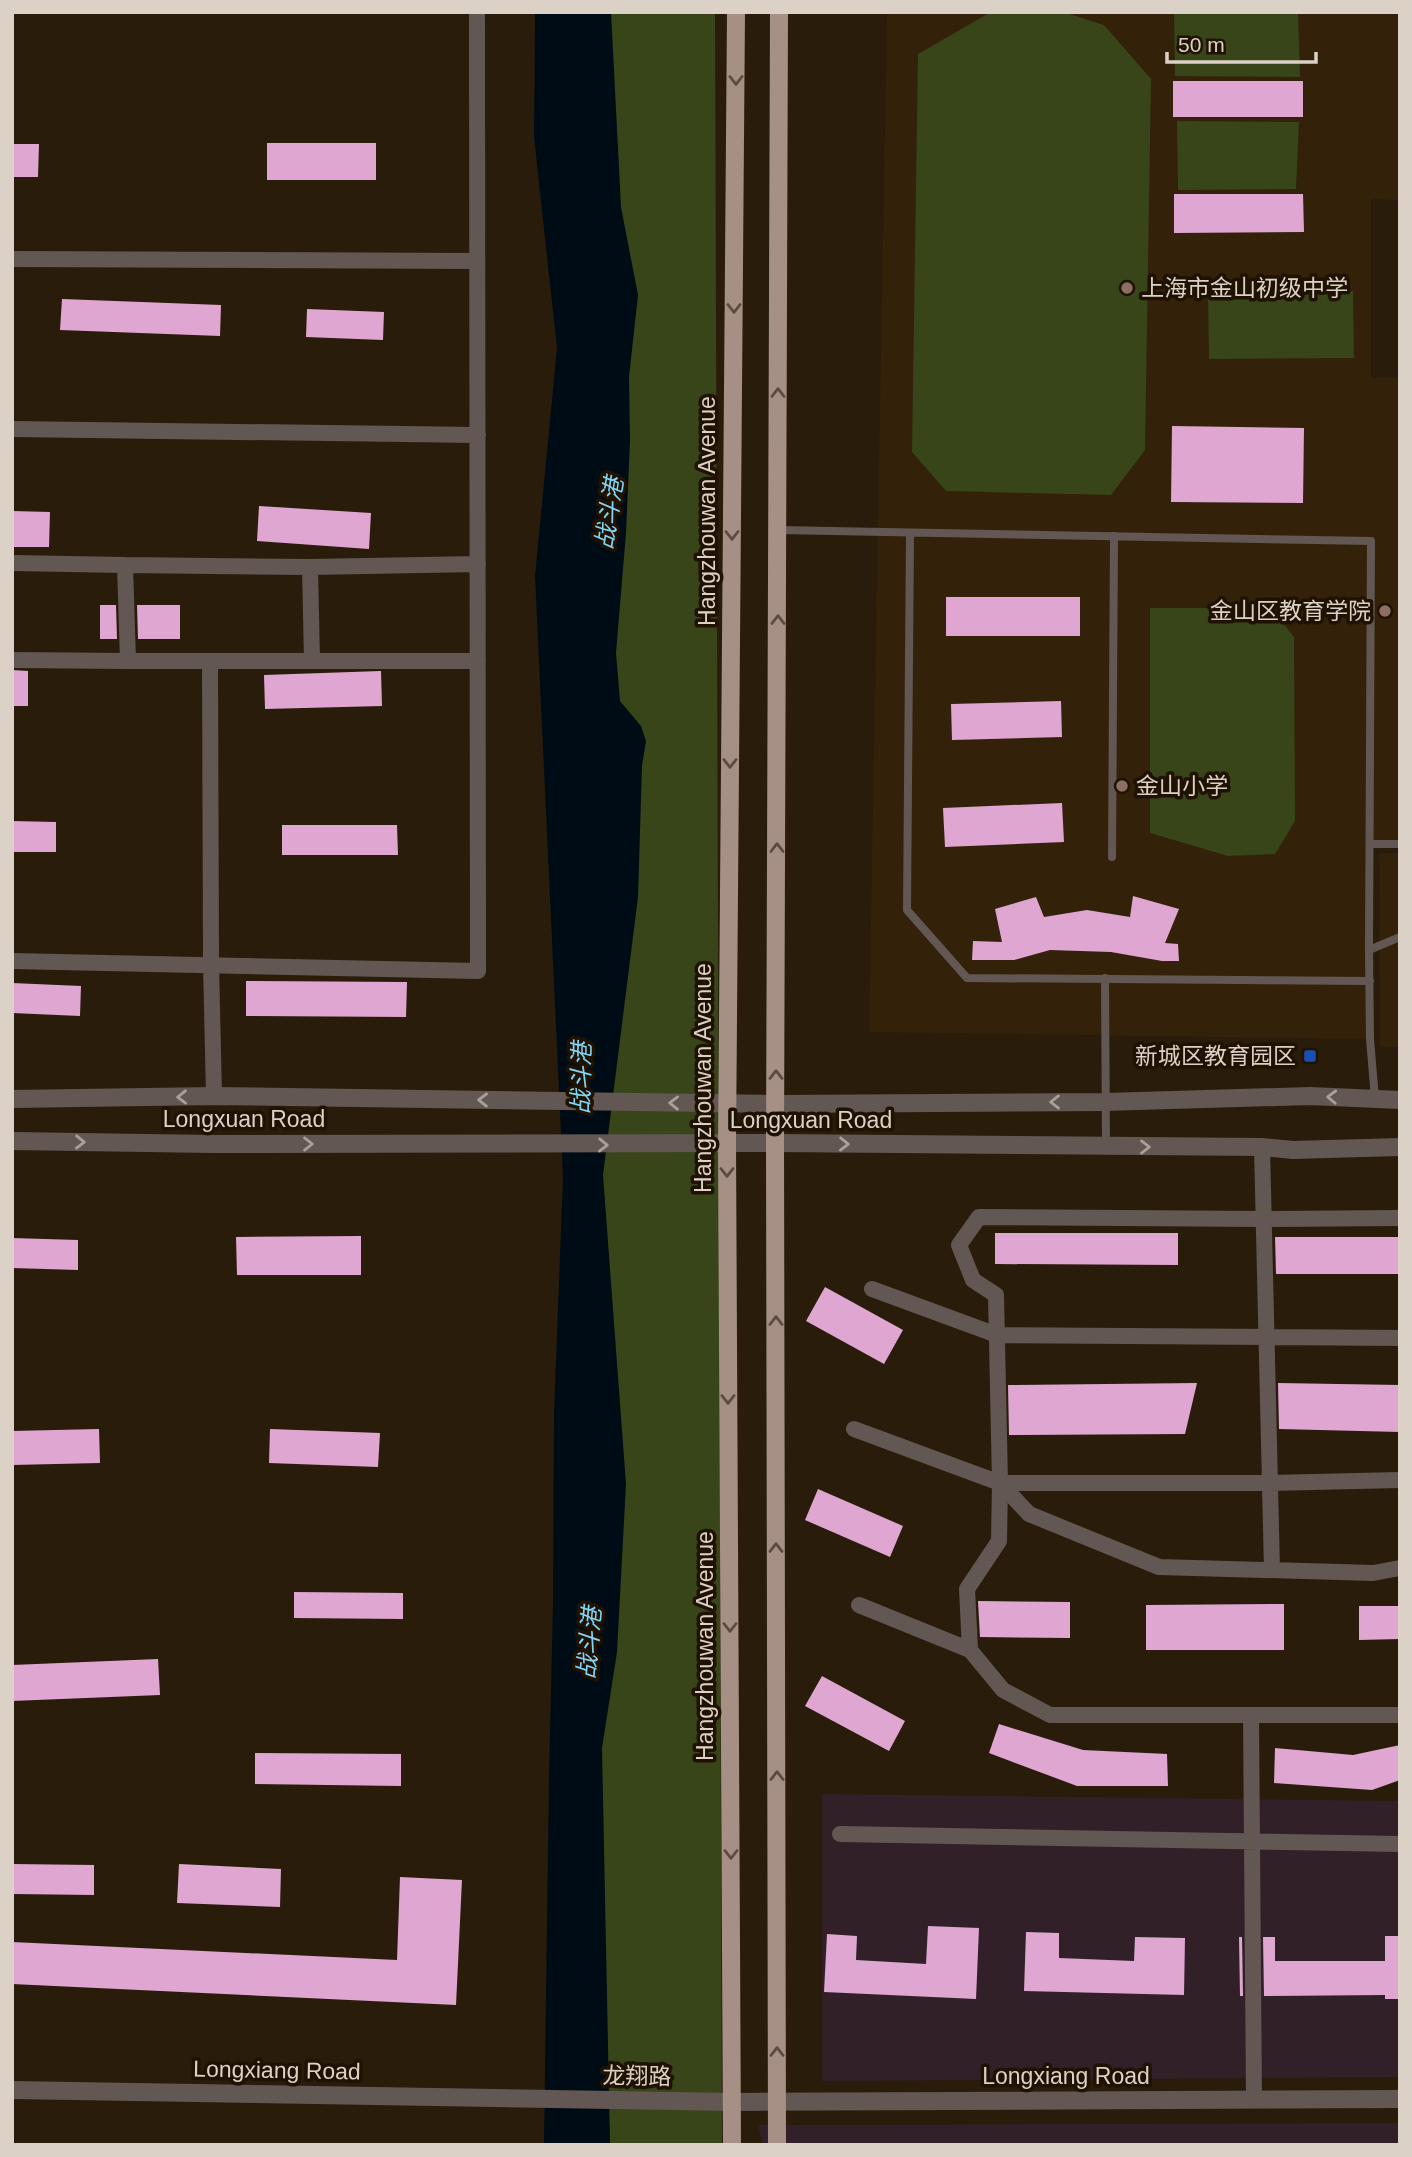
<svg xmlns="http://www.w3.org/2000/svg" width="1412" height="2157" viewBox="0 0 1412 2157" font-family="Helvetica,'Noto Sans SC',sans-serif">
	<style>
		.commercial { fill: #312028 }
		.built { fill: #34210a }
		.green { fill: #374518 }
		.water { fill: #000c15 }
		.building { fill: #dfa6d1 }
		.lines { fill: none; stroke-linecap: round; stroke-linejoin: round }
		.service { stroke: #625752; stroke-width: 8 }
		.minor { stroke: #625752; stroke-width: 16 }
		.tertiary { stroke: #625752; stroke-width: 18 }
		.primary { stroke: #a69086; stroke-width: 18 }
		.oneway { stroke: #5c4b3e }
		.oneway2 { stroke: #aba098 }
		.education-dot { fill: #8d6e63; stroke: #201203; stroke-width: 2.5 }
		.transit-dot { fill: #1a4fb4; stroke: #201203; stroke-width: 2.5 }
		.labels { text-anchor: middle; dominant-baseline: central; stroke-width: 7; stroke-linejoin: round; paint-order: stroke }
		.poi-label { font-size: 23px; fill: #dbd1c6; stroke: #201203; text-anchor: start }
		.street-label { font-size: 23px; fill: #dbd1c6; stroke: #201203 }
		.water-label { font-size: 24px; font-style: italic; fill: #82d4f7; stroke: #201203 }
	</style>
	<rect width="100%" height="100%" fill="#2a1c0b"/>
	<path class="commercial" d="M822 1794 1400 1801V2077L822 2081Z
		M1400 2123V2145H763L758 2125Z"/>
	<path class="built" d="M887 12H1400V200L1371 199V377L1400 378V844H1371L1370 1039 869 1032Z
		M1379 853H1400V1047H1380Z"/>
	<path class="green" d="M603 12H715L722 2145H610L595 1746V1173L613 699 614 205Z
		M991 12H1063L1104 25 1151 79 1145 450 1111 495 946 491 912 452 918 54Z
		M1174 12H1298L1300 77 1175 76Z
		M1177 121 1299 122 1296 189 1178 190Z
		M1353 291 1354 358 1209 359 1208 292Z
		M1150 608H1271L1294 637 1295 821 1275 854 1228 856 1150 833Z"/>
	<path class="water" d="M535 12H611L621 207 638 295 629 377 630 441 626 533 616 653 620 701 641 726 646 741 642 766 638 897 603 1175 626 1484 617 1652 602 1748 610 2145H544L549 1772 553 1605 554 1412 563 1177 535 576 557 348 534 137Z"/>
	<path class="building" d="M1173 81H1303V117H1173Z
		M267 143H376V180H267Z
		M12 144H39L38 177H12Z
		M1174 194H1303L1304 232 1174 233Z
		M62 299 221 305 220 336 60 330Z
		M307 309 384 312 383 340 306 337Z
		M1172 426 1304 428 1303 503 1171 502Z
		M259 506 371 513 369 549 257 541Z
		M12 511 50 512 49 547H12Z
		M946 597H1080V636H946Z
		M100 605H116L117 639H100Z
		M137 605H180V639H138Z
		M12 670 28 671V706H12Z
		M381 671 382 706 265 709 264 675Z
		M1061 701 1062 737 952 740 951 704Z
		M1062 803 1064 842 945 847 943 808Z
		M12 821 56 822V852H12Z
		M282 825H397L398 855H282Z
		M1133 896 1179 909 1165 943 1178 944 1179 961H1162L1111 952 1050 950 1014 960H972L973 941 1002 942 995 909 1036 897 1044 917 1087 910 1130 917Z
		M246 981 407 982 406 1017 246 1016Z
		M12 983 81 986 80 1016 12 1013Z
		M995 1233H1178V1265L995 1264Z
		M361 1236V1275H237L236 1237Z
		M1275 1237H1400V1274H1276Z
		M12 1238 78 1240V1270L12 1268Z
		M825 1287 903 1330 884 1364 806 1321Z
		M1197 1383 1185 1434 1009 1435 1008 1385Z
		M1278 1383 1400 1385V1432L1279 1429Z
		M99 1429 100 1463 12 1465V1431Z
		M270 1429 380 1433 378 1467 269 1463Z
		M818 1489 903 1526 890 1557 805 1520Z
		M294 1592 403 1593V1619L294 1618Z
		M978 1601 1070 1602V1638L980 1637Z
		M1284 1604V1650H1146V1605Z
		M1359 1606H1400V1639L1359 1640Z
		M158 1659 160 1695 12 1701V1665Z
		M822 1676 905 1721 889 1751 805 1706Z
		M999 1724 1083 1750 1167 1754 1168 1786H1077L989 1753Z
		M1400 1745V1780L1372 1790 1274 1783 1275 1748 1353 1755Z
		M255 1753 401 1754V1786L255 1784Z
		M12 1864 94 1865V1895L12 1894Z
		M179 1864 281 1869 280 1907 177 1903Z
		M400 1877 462 1880 456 2005 12 1984V1942L397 1960Z
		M928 1926 979 1928 976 1999 824 1992 827 1934 857 1936 856 1960 926 1964Z
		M1026 1932 1059 1933V1958L1134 1961 1135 1937 1185 1938 1184 1995 1024 1991Z
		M1385 1936H1400V1999H1385V1995L1264 1996 1263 1937H1275V1961H1385Z
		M1239 1937H1242L1243 1996H1240Z"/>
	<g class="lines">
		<path class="service" d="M778 530 1371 541 1369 950 1370 1039 1375 1099
			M910 533 907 910 967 978 1370 981
			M1370 844H1400
			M1112 857 1114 536
			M1369 950 1400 937
			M1105 978 1106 1147"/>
		<path class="minor" d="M12 259 477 261
			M12 429 478 435
			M12 563 125 565
			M310 567 478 564
			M12 660 128 661
			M210 661H128L125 565 310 567 312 661H210L211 964 214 1096
			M312 661H478
			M12 961 478 971 477 12
			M1262 1147 1272 1570
			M1400 1218 1264 1219 979 1217 959 1245 973 1280 996 1295 1000 1483 999 1541 967 1589 970 1650 1003 1690 1050 1715H1400
			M872 1289 997 1335 1400 1338
			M854 1429 1000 1483H1269L1400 1480
			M1000 1483 1029 1514 1159 1567 1373 1573 1400 1568
			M859 1605 970 1650
			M1251 1715 1254 2100
			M840 1834 1400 1844"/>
		<path class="tertiary" d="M12 1099 214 1096 776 1104 1105 1102 1310 1096 1400 1100
			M12 1141 213 1144 775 1143 1262 1147 1293 1150 1400 1147
			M12 2090 733 2102 1400 2099"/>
		<path class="primary" d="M732 2145 727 1144 736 12
			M777 2145 775 1143 779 12"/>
	</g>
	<defs><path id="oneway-chevron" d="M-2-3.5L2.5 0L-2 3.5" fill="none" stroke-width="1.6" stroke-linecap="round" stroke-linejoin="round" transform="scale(1.75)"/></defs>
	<g class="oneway">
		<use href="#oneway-chevron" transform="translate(736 80) rotate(90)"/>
		<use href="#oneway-chevron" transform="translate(734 308) rotate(90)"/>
		<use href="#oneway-chevron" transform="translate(778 393) rotate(-90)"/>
		<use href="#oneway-chevron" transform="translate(732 535) rotate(90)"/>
		<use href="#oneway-chevron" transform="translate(778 620) rotate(-90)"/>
		<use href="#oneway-chevron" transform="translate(730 763) rotate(90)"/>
		<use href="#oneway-chevron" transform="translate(777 848) rotate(-90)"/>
		<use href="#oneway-chevron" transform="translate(776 1075) rotate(-90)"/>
		<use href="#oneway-chevron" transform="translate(727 1172) rotate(90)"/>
		<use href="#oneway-chevron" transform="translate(776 1321) rotate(-90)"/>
		<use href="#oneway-chevron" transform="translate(728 1399) rotate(90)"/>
		<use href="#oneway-chevron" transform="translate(776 1548) rotate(-90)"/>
		<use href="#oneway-chevron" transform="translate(730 1627) rotate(90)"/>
		<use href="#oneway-chevron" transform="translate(777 1776) rotate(-90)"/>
		<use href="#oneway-chevron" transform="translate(731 1854) rotate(90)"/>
		<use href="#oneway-chevron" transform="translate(777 2052) rotate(-90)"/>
	</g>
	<g class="oneway2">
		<use href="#oneway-chevron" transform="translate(182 1097) rotate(179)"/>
		<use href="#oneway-chevron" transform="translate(1332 1097) rotate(-178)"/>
		<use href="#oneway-chevron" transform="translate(483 1100) rotate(-179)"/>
		<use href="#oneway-chevron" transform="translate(1055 1102) rotate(180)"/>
		<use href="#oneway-chevron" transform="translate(674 1103) rotate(-179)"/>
		<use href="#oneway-chevron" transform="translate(80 1142) rotate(1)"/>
		<use href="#oneway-chevron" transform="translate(308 1144)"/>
		<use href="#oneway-chevron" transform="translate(844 1144) rotate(1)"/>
		<use href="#oneway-chevron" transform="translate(603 1145) rotate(1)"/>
		<use href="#oneway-chevron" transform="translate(1145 1147)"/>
	</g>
	<g class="education-dot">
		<circle cx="1127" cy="288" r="7"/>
		<circle cx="1385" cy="611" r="7"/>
		<circle cx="1122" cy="786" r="7"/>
	</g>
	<rect class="transit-dot" x="1303" y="1049" width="14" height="14" rx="3.5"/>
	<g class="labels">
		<g class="poi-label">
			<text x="1141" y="288">上海市金山初级中学</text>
			<text x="1371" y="611" text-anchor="end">金山区教育学院</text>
			<text x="1136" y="786">金山小学</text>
			<text x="1296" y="1056" text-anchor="end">新城区教育园区</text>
		</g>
		<g class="street-label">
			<text transform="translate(707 511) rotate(-90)">Hangzhouwan Avenue</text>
			<text transform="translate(703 1078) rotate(-90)">Hangzhouwan Avenue</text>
			<text x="244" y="1119">Longxuan Road</text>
			<text x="811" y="1120">Longxuan Road</text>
			<text transform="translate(705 1646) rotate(-90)">Hangzhouwan Avenue</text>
			<text transform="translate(277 2070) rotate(1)">Longxiang Road</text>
			<text transform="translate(637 2076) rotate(1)">龙翔路</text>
			<text x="1066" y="2076">Longxiang Road</text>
		</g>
		<g class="water-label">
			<text transform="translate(609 513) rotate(-81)">战斗港</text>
			<text transform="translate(581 1078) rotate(-89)">战斗港</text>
			<text transform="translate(589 1643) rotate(-85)">战斗港</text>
		</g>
	</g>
	<rect width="1412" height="2157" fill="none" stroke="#dbd1c6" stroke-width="28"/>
	<path d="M1167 52v10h149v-10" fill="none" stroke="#dbd1c6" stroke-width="3.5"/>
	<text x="1178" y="52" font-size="21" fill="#dbd1c6" stroke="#201203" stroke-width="5" paint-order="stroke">50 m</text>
</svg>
